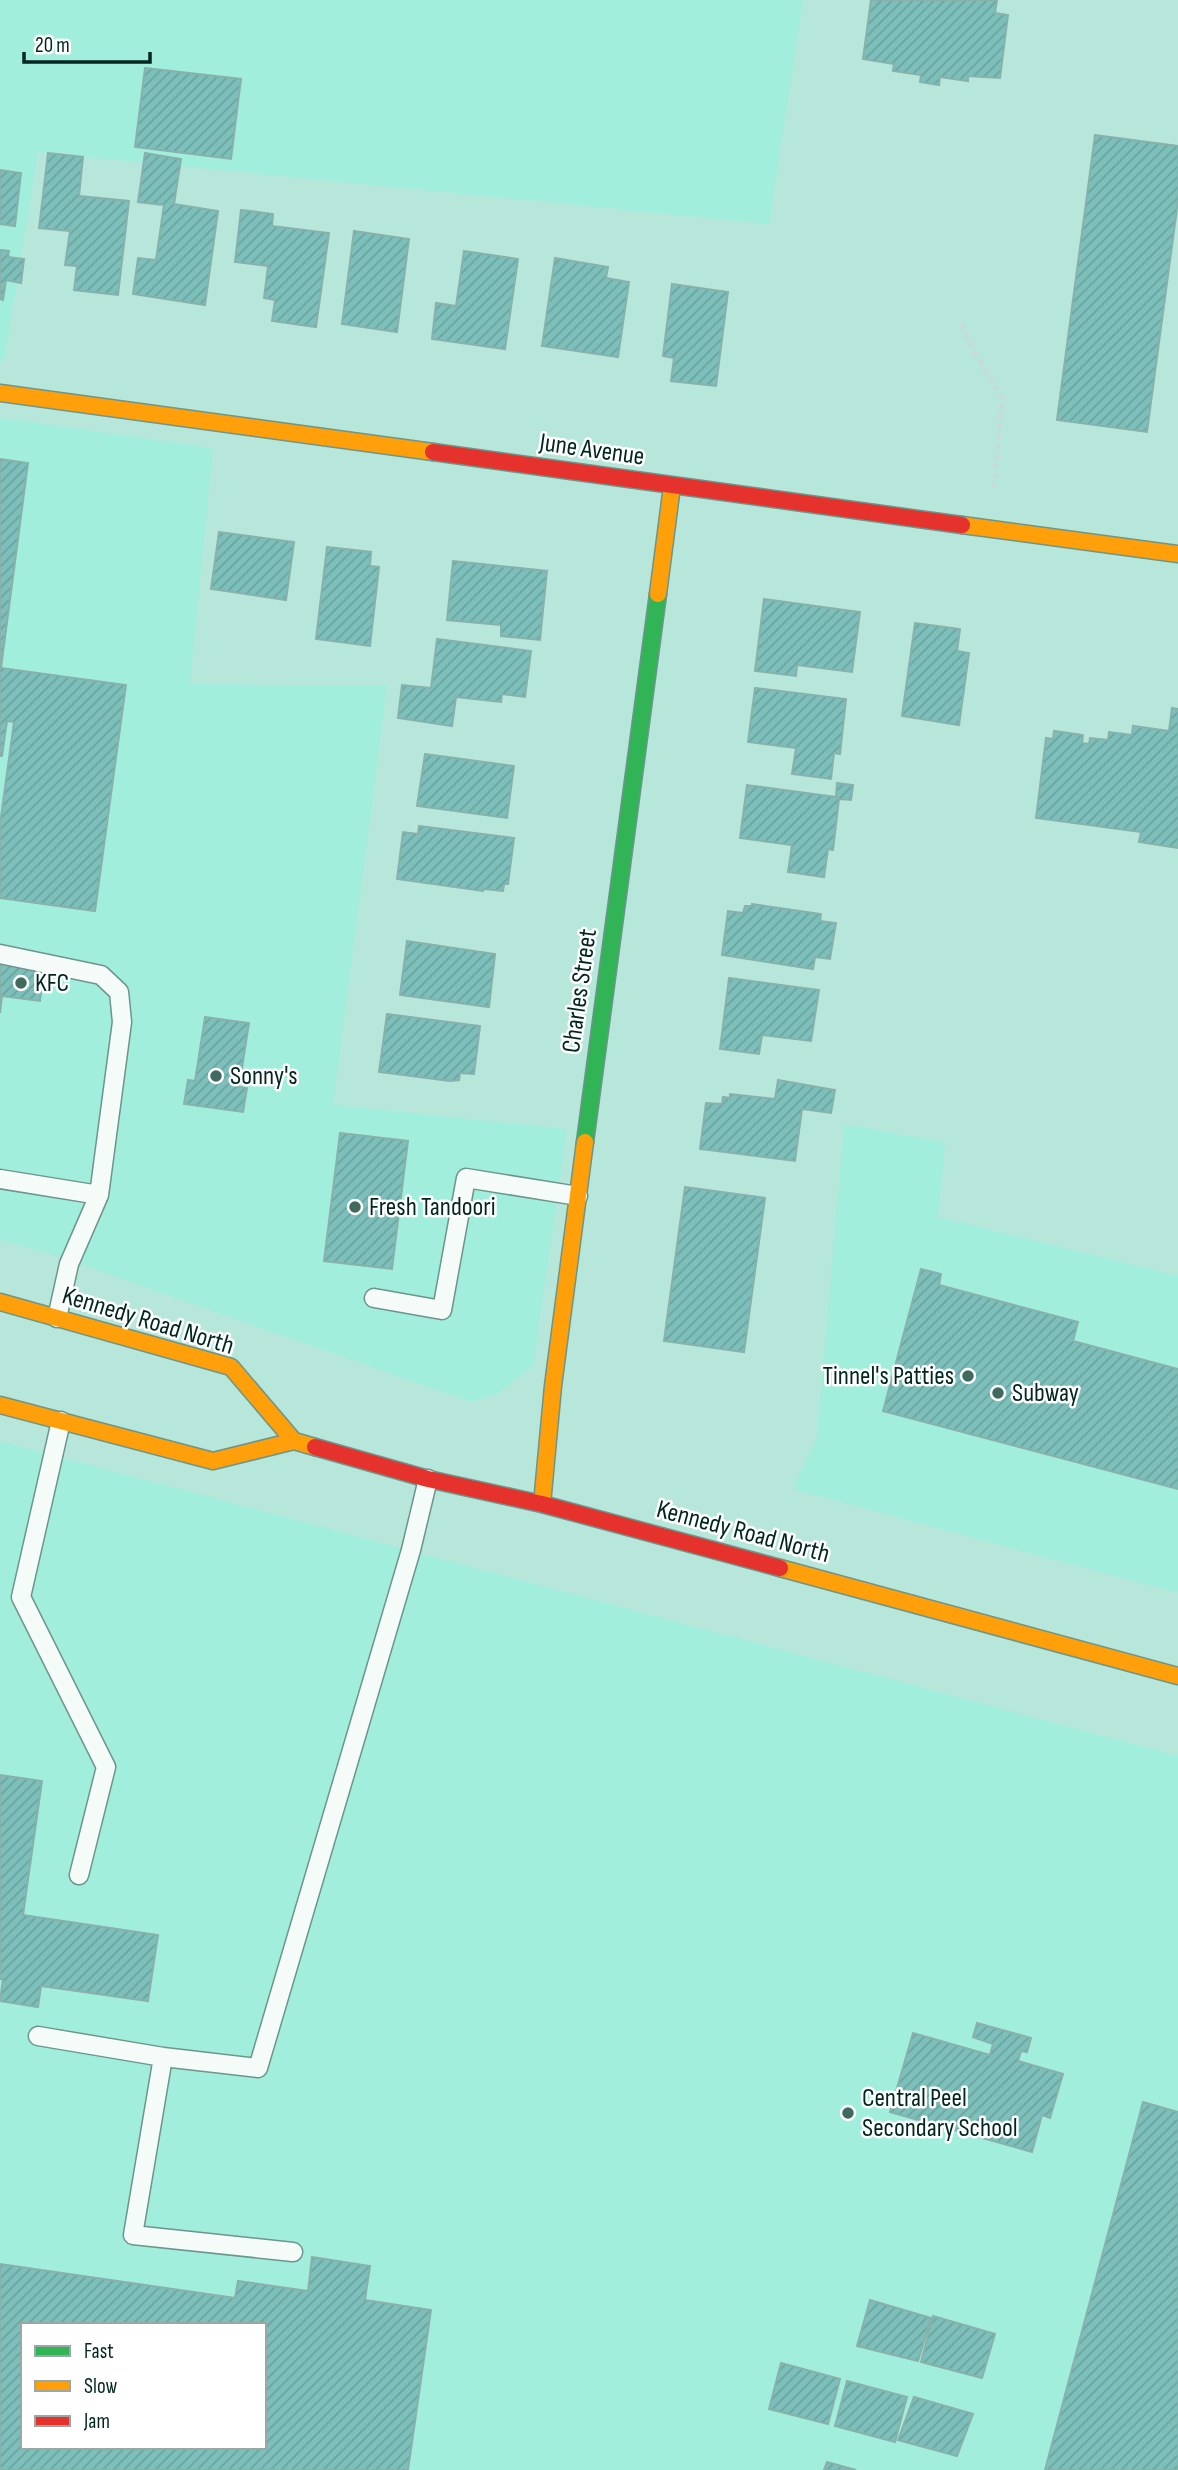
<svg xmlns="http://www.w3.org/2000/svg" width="1178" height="2470" viewBox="0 0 1178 2470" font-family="'Sofia Sans Condensed',sans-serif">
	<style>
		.built { fill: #a2eedc; fill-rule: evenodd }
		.building { fill: url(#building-hatch); stroke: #89b1ac; stroke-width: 2; fill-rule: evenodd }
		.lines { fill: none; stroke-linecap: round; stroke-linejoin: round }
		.lane-casing { stroke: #6c958c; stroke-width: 21 }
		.fast-casing { stroke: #6c958c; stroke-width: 19 }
		.slow-casing { stroke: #6c958c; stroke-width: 19 }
		.jam-casing { stroke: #6c958c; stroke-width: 19 }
		.path { stroke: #cad9d6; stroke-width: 4.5; stroke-dasharray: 5 5; stroke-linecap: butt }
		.lane { stroke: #f4fbf9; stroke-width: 18 }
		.fast { stroke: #30b455; stroke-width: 16 }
		.slow { stroke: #ff9f0a; stroke-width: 16 }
		.jam { stroke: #e5322d; stroke-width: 16 }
		.poi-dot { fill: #406960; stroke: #fff; stroke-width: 2.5 }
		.labels { text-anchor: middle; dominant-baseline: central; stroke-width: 5; stroke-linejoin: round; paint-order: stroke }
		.street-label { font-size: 26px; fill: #00261f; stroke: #fff }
		.poi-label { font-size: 26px; fill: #00261f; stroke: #fff; text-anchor: start }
	</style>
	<defs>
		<pattern id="building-hatch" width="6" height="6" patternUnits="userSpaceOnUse" patternTransform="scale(1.75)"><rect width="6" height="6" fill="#7dbfba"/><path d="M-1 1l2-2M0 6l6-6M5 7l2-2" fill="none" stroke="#6aa49f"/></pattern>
	</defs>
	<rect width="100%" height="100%" fill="#b7e6da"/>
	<path class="built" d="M0 0H803L769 224 38 152 4 361 0 360Z
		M0 418 213 448 190 684 387 686 333 1105 567 1129 533 1365 499 1393 472 1402 42 1251 0 1240Z
		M844 1124 945 1143 938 1217 1178 1276V1593L793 1489 817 1437Z
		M0 1441 1178 1756V2470H0ZM23 2325H264V2447H23Z"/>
	<path class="building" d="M871 0H997L995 13 1008 15 1000 78 968 76V81L940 77 939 85 920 82 921 75 893 71 894 64 863 59Z
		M145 68 241 79 231 159 135 147Z
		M1095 135 1178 146V201L1147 432 1057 420Z
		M48 153 83 157 79 196 129 201 118 295 74 290 77 266 65 265 70 231 39 228Z
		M145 153 181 159 174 204 218 211 205 305 133 294 138 258 156 260 164 205 138 202Z
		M0 170 21 173 15 226 0 224Z
		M241 210 273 214 272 226 329 233 316 327 272 321 275 300 264 298 268 266 235 262Z
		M354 231 409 239 397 332 342 324Z
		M0 250 9 251 8 257 24 259 21 283 6 280 3 300 0 299Z
		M464 251 518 259 505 349 432 339 436 303 456 306Z
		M555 258 608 267 606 278 629 282 618 357 542 346Z
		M672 284 728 292 716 386 671 381 674 358 663 356Z
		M0 459 28 463 1 668 126 685 95 911 0 898V824L14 722 7 721 2 756H0Z
		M219 532 294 542 286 600 211 589Z
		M327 547 371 552 370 566 379 567 370 646 316 639Z
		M453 561 547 571 540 640 501 636V625L447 620Z
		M764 599 860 612 852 672 797 665 796 676 755 671Z
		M915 623 960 629 957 651 969 653 959 725 902 716Z
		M437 639 531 651 525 697 502 694 501 702 456 697 452 726 398 718 402 685 431 688Z
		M755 688 846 699 840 754 834 753 831 779 792 774 796 748 748 742Z
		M1172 708 1178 709V848L1139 842 1141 832 1036 818 1046 738 1053 739 1054 731 1083 735 1082 743 1089 744 1090 738 1108 740 1109 732 1132 735 1133 726 1169 731Z
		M425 754 514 766 507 818 417 806Z
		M837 783 853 785 851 800 839 799 833 850 828 849 824 877 788 872 792 845 740 838 747 785 836 797Z
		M419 826 514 838 508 884H504L503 891 484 889 483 891 397 879 403 832 418 834Z
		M752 904 821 914 820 921 836 923 830 959 815 957 813 969 722 955 728 911 743 913 745 906H752Z
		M407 941 495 954 489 1007 400 995Z
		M0 960H6L5 964 44 969 40 1001 2 996 0 1013Z
		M729 978 819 990 811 1041 762 1035 759 1054 720 1049Z
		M387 1014 480 1026 474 1074 460 1073 459 1080 450 1081 379 1072Z
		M205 1017 249 1023 239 1087 247 1088 243 1112 184 1104 188 1080 195 1081Z
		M778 1080 835 1090 831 1113 802 1109 795 1161 700 1149 706 1103 722 1104 723 1097 730 1098V1094L775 1099Z
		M340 1133 408 1141 392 1269 324 1261Z
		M685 1187 765 1198 744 1352 664 1341Z
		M921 1269 941 1274 939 1285 1078 1322 1073 1341 1178 1369V1489L883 1411Z
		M0 1775 42 1781 23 1915 158 1935 148 2001 41 1986 38 2007 0 2001 3 1979H0Z
		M977 2023 1031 2038 1027 2052 1021 2051 1018 2061 1063 2074 1050 2118 1042 2115 1032 2152 890 2112 913 2033 990 2055 993 2044 973 2037Z
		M1143 2102 1178 2112V2470H1045Z
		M312 2257 370 2266 365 2300 431 2310 408 2470H0V2264L235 2298 238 2281 308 2291ZM23 2325H264V2447H23Z
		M870 2300 931 2318 918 2361 857 2346Z
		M933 2316 995 2334 982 2378 921 2362Z
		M781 2363 840 2379 828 2424 769 2409Z
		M847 2381 907 2397 895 2442 835 2426Z
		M914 2397 973 2414 957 2456 898 2440Z
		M827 2462 856 2470H824Z"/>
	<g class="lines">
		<g class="lane-casing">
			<path id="lane" d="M0 954 101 975 119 992 122 1022 99 1195 69 1264 57 1318
				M0 1179 99 1195
				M374 1298 442 1310 466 1178 578 1196
				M61 1421 21 1597 106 1767 79 1875
				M38 2036 163 2057 258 2068 411 1550 428 1479
				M163 2057 133 2235 293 2252"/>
		</g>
		<g class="fast-casing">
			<path id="fast" d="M585 1142 658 594"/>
		</g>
		<g class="slow-casing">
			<path id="slow" d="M0 393 433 452
				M962 525 1178 554
				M658 594 672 486
				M0 1302 231 1367 294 1441
				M0 1405 213 1461 294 1441 315 1447
				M542 1504 553 1386 585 1142
				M780 1568 1178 1676"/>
		</g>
		<g class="jam-casing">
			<path id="jam" d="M433 452 962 525
				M315 1447 428 1479 542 1504 780 1568"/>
		</g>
		<path class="path" d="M962 324 971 346 1002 398 994 487"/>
		<use href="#lane" class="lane"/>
		<use href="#fast" class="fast"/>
		<use href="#slow" class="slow"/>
		<use href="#jam" class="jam"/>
	</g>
	<g class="poi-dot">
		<circle cx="21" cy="983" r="7"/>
		<circle cx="216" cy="1076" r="7"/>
		<circle cx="355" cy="1207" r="7"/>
		<circle cx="968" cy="1376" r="7"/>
		<circle cx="998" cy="1393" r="7"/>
		<circle cx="848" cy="2113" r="7"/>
	</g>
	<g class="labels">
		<g class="street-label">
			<text transform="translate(592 450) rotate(8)">June Avenue</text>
			<text transform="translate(580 991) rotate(-82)">Charles Street</text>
			<text transform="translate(148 1321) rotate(17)">Kennedy Road North</text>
			<text transform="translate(743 1532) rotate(15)">Kennedy Road North</text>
		</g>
		<g class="poi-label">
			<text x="35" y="983">KFC</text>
			<text x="230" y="1076">Sonny's</text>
			<text x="369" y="1207">Fresh Tandoori</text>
			<text x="954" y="1376" text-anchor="end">Tinnel's Patties</text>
			<text x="1012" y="1393">Subway</text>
			<text x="862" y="2098">Central Peel<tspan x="862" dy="30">Secondary School</tspan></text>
		</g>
	</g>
	<rect x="21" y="2323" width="245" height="126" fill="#ffffff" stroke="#99a8a5" stroke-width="2"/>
	<rect x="35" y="2346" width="35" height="10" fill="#30b455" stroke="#99a8a5" stroke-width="2"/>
	<text x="84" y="2358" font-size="21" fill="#00261f">Fast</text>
	<rect x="35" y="2381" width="35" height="10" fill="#ff9f0a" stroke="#99a8a5" stroke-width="2"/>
	<text x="84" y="2393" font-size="21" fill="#00261f">Slow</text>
	<rect x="35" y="2416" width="35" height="10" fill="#e5322d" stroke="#99a8a5" stroke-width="2"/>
	<text x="84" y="2428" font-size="21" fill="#00261f">Jam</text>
	<path d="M24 52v10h126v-10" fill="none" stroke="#00261f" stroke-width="3.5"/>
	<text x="35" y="52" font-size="21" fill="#00261f" stroke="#ffffff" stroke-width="5" paint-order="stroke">20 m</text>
</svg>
